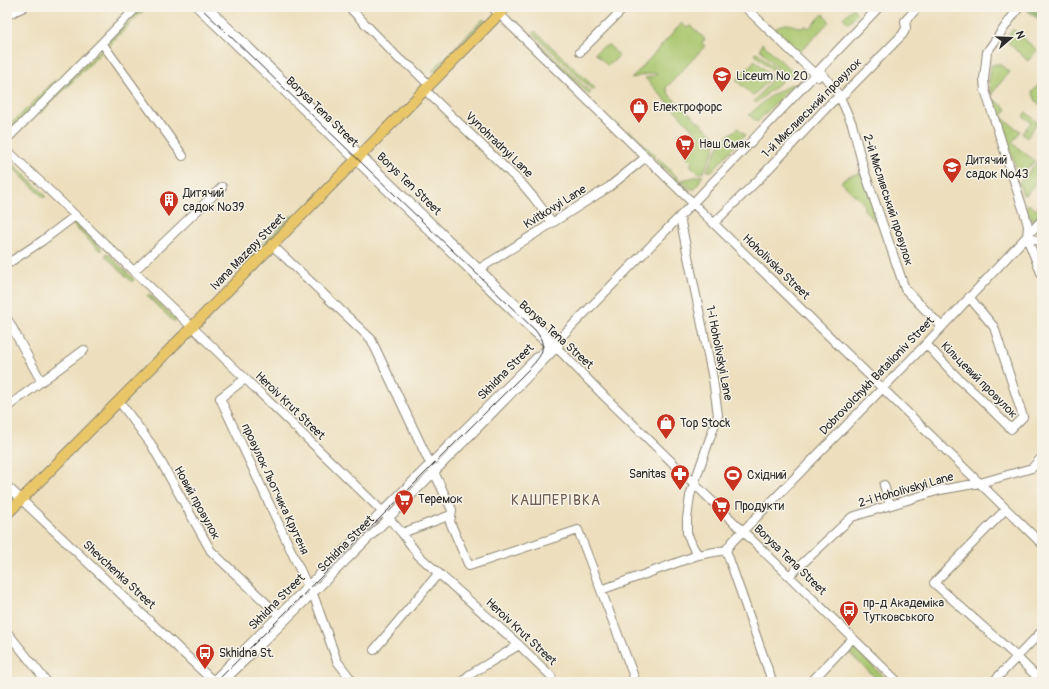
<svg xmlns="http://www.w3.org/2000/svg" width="1049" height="689" viewBox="0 0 1049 689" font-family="Pangolin,sans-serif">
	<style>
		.green { fill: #a9c66d; stroke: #6a784c }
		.forest { fill: #86ab60; stroke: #586b46 }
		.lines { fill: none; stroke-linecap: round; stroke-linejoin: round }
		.minor-casing { stroke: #8c8574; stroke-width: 10 }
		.major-casing { stroke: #8c8574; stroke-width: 12 }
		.minor { stroke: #fff; stroke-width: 8 }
		.major { stroke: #e9c769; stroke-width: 10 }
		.tram { stroke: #2b2b2b; stroke-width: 1 }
		.labels { text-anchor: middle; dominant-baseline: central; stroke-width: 3; stroke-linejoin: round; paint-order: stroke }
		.poi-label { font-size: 12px; fill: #2b2b2b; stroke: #f7f3e8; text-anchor: start }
		.street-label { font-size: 12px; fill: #2b2b2b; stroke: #f7f3e8 }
		.quarter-label { font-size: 14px; letter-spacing: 1px; fill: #6e594e; stroke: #f7f3e8 }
	</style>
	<rect width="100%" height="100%" fill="#f7f3e8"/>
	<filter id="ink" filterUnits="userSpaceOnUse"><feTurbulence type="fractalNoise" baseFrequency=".025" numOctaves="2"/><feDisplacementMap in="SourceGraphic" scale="8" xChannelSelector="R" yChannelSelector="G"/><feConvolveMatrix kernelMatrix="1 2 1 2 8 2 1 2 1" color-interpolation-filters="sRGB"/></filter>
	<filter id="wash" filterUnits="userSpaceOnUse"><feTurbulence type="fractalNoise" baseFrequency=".012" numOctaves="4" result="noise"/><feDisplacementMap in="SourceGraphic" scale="16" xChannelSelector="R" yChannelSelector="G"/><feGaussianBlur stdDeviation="0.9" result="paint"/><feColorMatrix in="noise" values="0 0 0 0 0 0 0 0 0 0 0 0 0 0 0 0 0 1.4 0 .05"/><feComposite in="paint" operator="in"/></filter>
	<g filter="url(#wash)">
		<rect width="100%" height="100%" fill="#eddfbd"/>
		<path class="green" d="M143 7H147L107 47 105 45Z
			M853 8 857 14 848 23 843 18Z
			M823 14 828 19 829 22 798 54 774 30C789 17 793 30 806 26L809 28Z
			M483 19 485 20 434 72 432 71Z
			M682 23 687 28 690 25 705 39 702 43 705 46 666 88 670 96 717 138 714 150 704 172 699 173 690 165 692 162 684 154 700 137 645 78 654 76 657 73 642 75 631 79Z
			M1013 29 1037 50 1028 61 1004 39Z
			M535 31 595 88 593 91 533 33Z
			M528 32 591 93 589 95 526 34Z
			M762 43 798 77C786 81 768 58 760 49Z
			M609 45 619 56 608 66 595 53 601 48Z
			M103 47 105 49 40 114 39 112Z
			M757 52 779 72 782 81 756 103 754 101 777 74 754 54Z
			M755 60 772 77 753 96 736 80Z
			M997 64 1001 65 1009 72 991 95 989 82 991 65Z
			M55 80 57 82 32 108 30 105Z
			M1040 83 1042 84V107L1036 101 1032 92Z
			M791 84 793 85 757 122 749 115 769 97Z
			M992 98 1007 109 1001 117 1020 131 1012 143 1035 161 1022 174 1018 173Z
			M28 107 30 110 7 133V128Z
			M1026 112 1037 122 1027 138 1022 134 1031 122 1023 116Z
			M738 128 745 135 712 171H707L721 141Z
			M629 130 656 156 654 158 627 132Z
			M1042 156V174L1027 194 1023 195 1019 183Z
			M7 158 46 196 44 198 7 162Z
			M658 158 690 190 689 192 656 160Z
			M862 173 879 221 877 223 864 210 863 203 841 182 848 176Z
			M703 175 695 189H692L682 180Z
			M1042 203V215L1036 219H1031L1026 206 1028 204 1036 210Z
			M291 215 292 217 245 266 244 263Z
			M76 224 102 249 100 251 73 225Z
			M107 253 134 279 132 282 105 256Z
			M149 294 176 319 174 322 147 296Z
			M850 646 853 647 889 682H880L846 650Z"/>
		<path class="forest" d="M1023 7H1036L1042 11V22Z"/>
	</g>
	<g filter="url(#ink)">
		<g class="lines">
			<g class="minor-casing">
				<path id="minor" d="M197 7 529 327 550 346 556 348 561 352 604 396 898 682
					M207 7 534 322 554 344
					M349 7 400 60 411 67 429 85
					M492 7 1042 544
					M745 7 818 77
					M1019 7 987 52 984 79 985 90 1025 215 1028 226 1027 238 1042 275
					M7 15 24 7
					M102 43 183 156
					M580 52 625 7
					M822 73 840 97 852 124 864 170 905 289 942 327
					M425 90 523 185 534 198 552 222
					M7 139 137 7
					M7 150 192 327 385 514 402 533 418 555 519 645 551 676 553 682
					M681 222 713 379 718 415 694 484 690 496 687 519V533L693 547 698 555 726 550 772 681
					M714 223 759 179 832 102 844 94 903 34 906 28 905 21 918 7
					M1027 238 1042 241
					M272 245 371 339 452 510 450 522 469 566 578 530 636 682
					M7 264 42 241 75 216
					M134 271 222 187
					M476 271 609 187 646 157
					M7 318 41 381
					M926 344 956 376 979 397 1011 429 1023 417 994 327 969 297
					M245 379 220 398 308 587 313 594 337 661 353 682
					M119 401 151 444 211 551 283 619
					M7 407 84 350
					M884 485 890 505
					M7 486 214 682
					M1006 509 934 583 1017 657 1042 682
					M402 533 451 515
					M726 550 732 542 926 344 1042 220
					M789 576 852 517 940 490 980 483 1032 468 1042 457
					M601 590 698 555
					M7 632 47 682
					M374 650 438 574
					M212 682 537 357 561 337 693 203 879 7
					M223 682 389 518 559 345
					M462 682 469 675 519 645
					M811 682 853 638
					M993 682 1042 631"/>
			</g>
			<g class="major-casing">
				<path id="major" d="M7 514 192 327 506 7"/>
			</g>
			<use href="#minor" class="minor"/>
			<use href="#major" class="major"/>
			<path class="tram" d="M200 7 535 330C549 347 541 356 529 369L216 682"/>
		</g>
	</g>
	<defs>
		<g id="school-pin" transform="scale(1)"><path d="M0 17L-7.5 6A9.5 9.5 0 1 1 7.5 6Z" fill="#c8321e" stroke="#f7f3e8"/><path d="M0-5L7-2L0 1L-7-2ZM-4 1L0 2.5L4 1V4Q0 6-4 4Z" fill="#fff"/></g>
		<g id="shop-pin" transform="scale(1)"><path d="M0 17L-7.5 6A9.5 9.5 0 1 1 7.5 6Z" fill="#c8321e" stroke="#f7f3e8"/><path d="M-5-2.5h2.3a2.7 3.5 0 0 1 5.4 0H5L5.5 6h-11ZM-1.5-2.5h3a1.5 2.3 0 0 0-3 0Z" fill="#fff"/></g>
		<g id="supermarket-pin" transform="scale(1)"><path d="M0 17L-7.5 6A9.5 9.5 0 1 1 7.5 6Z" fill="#c8321e" stroke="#f7f3e8"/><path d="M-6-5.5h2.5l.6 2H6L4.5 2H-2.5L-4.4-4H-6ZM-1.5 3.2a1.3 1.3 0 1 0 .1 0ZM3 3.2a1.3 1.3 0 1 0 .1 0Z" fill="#fff"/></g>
		<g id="building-pin" transform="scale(1)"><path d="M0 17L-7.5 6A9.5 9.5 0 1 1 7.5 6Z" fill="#c8321e" stroke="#f7f3e8"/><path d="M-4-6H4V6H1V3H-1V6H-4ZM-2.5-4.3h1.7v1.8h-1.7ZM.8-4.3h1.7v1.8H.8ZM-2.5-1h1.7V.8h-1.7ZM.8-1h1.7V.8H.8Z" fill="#fff"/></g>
		<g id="pharmacy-pin" transform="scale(1)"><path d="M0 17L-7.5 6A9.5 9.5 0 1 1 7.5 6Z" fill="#c8321e" stroke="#f7f3e8"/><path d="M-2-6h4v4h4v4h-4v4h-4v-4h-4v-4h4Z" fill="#fff"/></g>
		<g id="stadium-pin" transform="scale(1)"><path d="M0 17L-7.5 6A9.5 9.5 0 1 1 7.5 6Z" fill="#c8321e" stroke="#f7f3e8"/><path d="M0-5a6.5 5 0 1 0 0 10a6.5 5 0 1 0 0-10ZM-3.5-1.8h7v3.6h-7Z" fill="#fff"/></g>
		<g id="bus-pin" transform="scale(1)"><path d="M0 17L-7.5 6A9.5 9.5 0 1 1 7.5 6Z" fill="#c8321e" stroke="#f7f3e8"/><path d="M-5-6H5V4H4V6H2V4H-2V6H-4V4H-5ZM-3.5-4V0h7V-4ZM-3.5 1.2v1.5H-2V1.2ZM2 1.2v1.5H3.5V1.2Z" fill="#fff"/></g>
	</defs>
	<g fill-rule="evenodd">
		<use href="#school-pin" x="722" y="76"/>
		<use href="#shop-pin" x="639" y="107"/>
		<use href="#supermarket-pin" x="685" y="144"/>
		<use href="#school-pin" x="952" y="167"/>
		<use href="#building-pin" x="169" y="200"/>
		<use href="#shop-pin" x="666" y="423"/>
		<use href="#pharmacy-pin" x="680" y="474"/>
		<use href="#stadium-pin" x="733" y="475"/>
		<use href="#supermarket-pin" x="404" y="499"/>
		<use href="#supermarket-pin" x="721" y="506"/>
		<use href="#bus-pin" x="849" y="610"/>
		<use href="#bus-pin" x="205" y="653"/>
	</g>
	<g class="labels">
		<g class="poi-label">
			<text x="736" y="76">Liceum № 20</text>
			<text x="653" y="107">Електрофорс</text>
			<text x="699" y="144">Наш Смак</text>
			<text x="966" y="160">Дитячий<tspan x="966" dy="14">садок №43</tspan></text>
			<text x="183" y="193">Дитячий<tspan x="183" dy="14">садок №39</tspan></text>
			<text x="680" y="423">Top Stock</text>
			<text x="666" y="474" text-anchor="end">Sanitas</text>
			<text x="747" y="475">Східний</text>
			<text x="418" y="499">Теремок</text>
			<text x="735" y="506">Продукти</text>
			<text x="863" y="603">пр-д Академіка<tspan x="863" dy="14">Тутковського</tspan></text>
			<text x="219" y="653">Skhidna St.</text>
		</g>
		<g class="street-label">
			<text transform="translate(812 108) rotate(-45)">1-й Мисливський провулок</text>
			<text transform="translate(322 112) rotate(44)">Borysa Tena Street</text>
			<text transform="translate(499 145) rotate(44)">Vynohradnyi Lane</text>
			<text transform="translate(409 184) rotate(44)">Borys Ten Street</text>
			<text transform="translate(888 200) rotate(72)">2-й Мисливський провулок</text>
			<text transform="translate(555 207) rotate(-32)">Kvitkovyi Lane</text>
			<text transform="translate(248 252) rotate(-46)">Ivana Mazepy Street</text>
			<text transform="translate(776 267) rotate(44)">Hoholivska Street</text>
			<text transform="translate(556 335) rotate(42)">Borysa Tena Street</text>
			<text transform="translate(719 353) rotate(79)">1-i Hoholivskyi Lane</text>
			<text transform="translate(506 372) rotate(-45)">Skhidna Street</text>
			<text transform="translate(877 376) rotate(-46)">Dobrovolchykh Batalioniv Street</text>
			<text transform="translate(979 380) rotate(45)">Кільцевий провулок</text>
			<text transform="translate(290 406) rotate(44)">Heroiv Krut Street</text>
			<text transform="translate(275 489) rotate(65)">провулок Льотчика Крутеня</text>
			<text transform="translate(906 490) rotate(-16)">2-i Hoholivskyi Lane</text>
			<text transform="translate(197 503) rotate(61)">Новий провулок</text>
			<text transform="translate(346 544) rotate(-45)">Schidna Street</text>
			<text transform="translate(790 560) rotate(44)">Borysa Tena Street</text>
			<text transform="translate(119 575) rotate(43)">Shevchenka Street</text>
			<text transform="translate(277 602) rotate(-45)">Skhidna Street</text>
			<text transform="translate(521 632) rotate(43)">Heroiv Krut Street</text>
		</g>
		<g class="quarter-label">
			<text x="556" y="500">КАШПЕРІВКА</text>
		</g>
	</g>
	<rect width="1049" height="689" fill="none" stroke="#f7f3e8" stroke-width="24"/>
	<g transform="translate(1011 38) rotate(71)" stroke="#f7f3e8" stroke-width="3" paint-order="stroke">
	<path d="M0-3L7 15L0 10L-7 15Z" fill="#2b2b2b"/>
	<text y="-6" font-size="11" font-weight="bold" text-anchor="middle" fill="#2b2b2b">N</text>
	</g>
</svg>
